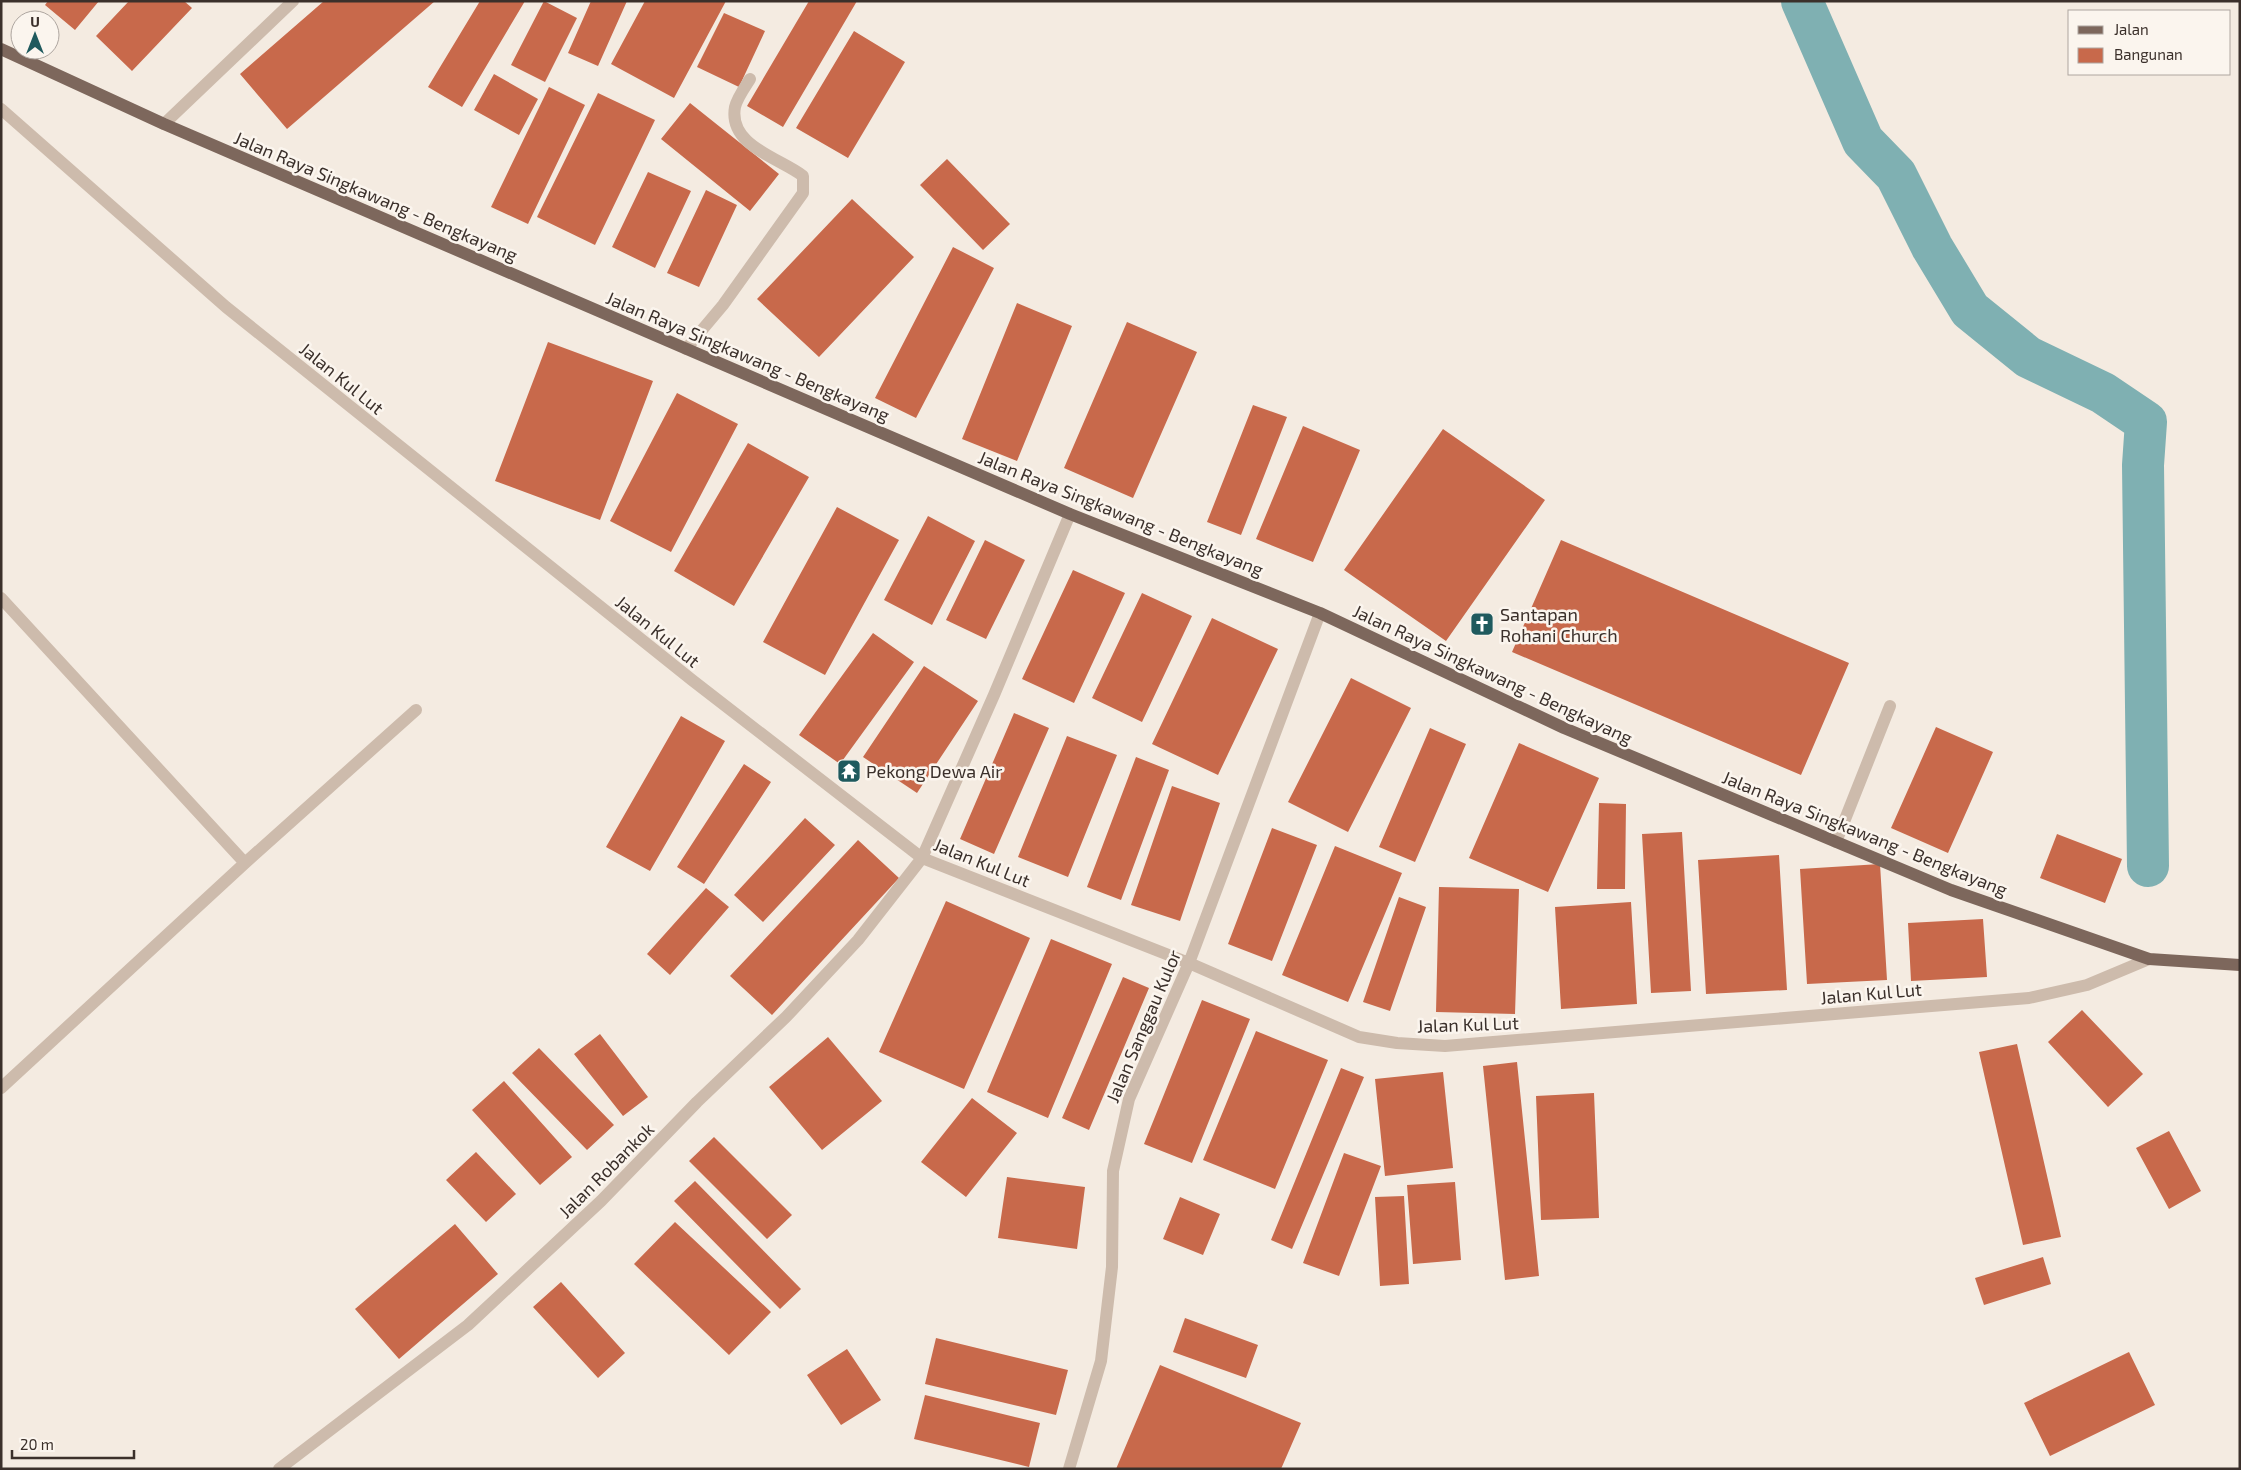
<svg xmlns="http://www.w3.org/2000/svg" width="2241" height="1470" viewBox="0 0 2241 1470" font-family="'Exo 2',sans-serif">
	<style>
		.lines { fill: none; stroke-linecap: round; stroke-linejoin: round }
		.canal { stroke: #7fb0b2; stroke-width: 42 }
		.building { fill: #c8694b }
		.service { stroke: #cdbbac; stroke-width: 12 }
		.minor { stroke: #cdbbac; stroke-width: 12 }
		.primary { stroke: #7d675c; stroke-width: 12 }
		.labels { text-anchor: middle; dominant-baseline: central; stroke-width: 5; stroke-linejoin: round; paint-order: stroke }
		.street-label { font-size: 18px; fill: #3b302b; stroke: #fbf5ee }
		.poi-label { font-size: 18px; fill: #3b302b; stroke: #fbf5ee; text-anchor: start }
	</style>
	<rect width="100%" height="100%" fill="#f4ebe1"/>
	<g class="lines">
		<path class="canal" d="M1802 1 1863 141 1896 175 1932 247 1970 310 2028 357 2103 393 2146 422 2143 465 2148 866"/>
	</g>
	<path class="building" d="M48 1H99L75 30 45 5Z
		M129 1H184L192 8 132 71 96 36Z
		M324 1H435L287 129 240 74Z
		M480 1H525L462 107 428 87Z
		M544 1 577 18 545 82 511 65Z
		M591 1H627L598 66 568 53Z
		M645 1H726L674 98 611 64Z
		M809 1H857L783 127 747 106Z
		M724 13 765 31 739 87 697 67Z
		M854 31 905 62 848 158 796 128Z
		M494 74 538 99 519 135 474 110Z
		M549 87 585 105 528 224 491 207Z
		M598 93 655 120 595 245 537 217Z
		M690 103 779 174 750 211 661 139Z
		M947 159 1010 224 983 250 920 185Z
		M648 172 691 191 655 268 612 247Z
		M706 190 737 205 699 287 667 273Z
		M852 199 914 257 819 357 757 299Z
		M953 247 994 268 916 418 875 398Z
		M1017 303 1072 326 1017 461 962 439Z
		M1127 322 1197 352 1133 498 1064 468Z
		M548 342 653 381 600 520 495 481Z
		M677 393 738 424 671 552 610 521Z
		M1253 405 1287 417 1241 535 1207 522Z
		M1303 426 1360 450 1313 562 1256 539Z
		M1443 429 1545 500 1446 641 1344 570Z
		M748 443 809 477 734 606 674 571Z
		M837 507 899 540 825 675 763 642Z
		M928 516 975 541 932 625 884 600Z
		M985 540 1025 560 986 639 946 620Z
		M1561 540 1849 663 1801 775 1512 652Z
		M1073 570 1125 593 1074 703 1022 679Z
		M1142 593 1192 616 1142 722 1092 698Z
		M1212 618 1278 649 1218 775 1152 744Z
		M873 633 914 662 840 764 799 735Z
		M924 666 978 701 917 793 863 757Z
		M1351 678 1411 708 1348 832 1288 802Z
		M1014 713 1049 728 994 854 960 839Z
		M681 716 725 741 650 871 606 847Z
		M1936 727 1993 752 1948 853 1891 828Z
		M1430 728 1466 744 1415 862 1379 847Z
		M1067 736 1117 755 1068 877 1018 857Z
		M1519 743 1599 778 1548 892 1469 858Z
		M1136 757 1169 770 1121 900 1087 887Z
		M744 764 771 782 704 884 677 867Z
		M1172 786 1220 803 1180 921 1131 905Z
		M1599 803 1626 804 1625 889H1597Z
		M805 818 835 845 763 922 734 895Z
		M1272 828 1317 845 1272 961 1228 944Z
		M1682 832 1691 991 1651 993 1642 834Z
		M2057 834 2122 859 2105 903 2040 878Z
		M858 840 899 878 772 1015 730 976Z
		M1335 846 1402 873 1348 1002 1282 975Z
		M1779 855 1787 990 1706 994 1698 860Z
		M1880 864 1887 980 1807 984 1800 869Z
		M1439 887 1519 889 1515 1014 1436 1012Z
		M706 888 729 907 670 975 647 954Z
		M1399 897 1426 907 1390 1011 1363 1002Z
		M946 901 1030 938 964 1089 879 1052Z
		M1631 902 1637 1004 1561 1009 1555 907Z
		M1983 919 1987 977 1911 981 1908 923Z
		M1051 939 1112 964 1048 1118 987 1092Z
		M1123 977 1149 988 1089 1130 1062 1118Z
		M1202 1000 1250 1019 1192 1163 1144 1144Z
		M2082 1010 2143 1074 2108 1107 2048 1042Z
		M1256 1031 1328 1060 1275 1189 1203 1160Z
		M600 1034 648 1097 623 1116 574 1054Z
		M828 1037 882 1101 822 1150 769 1087Z
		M2017 1044 2061 1237 2023 1245 1979 1052Z
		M539 1048 614 1125 587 1150 512 1073Z
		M1517 1062 1539 1276 1505 1280 1483 1066Z
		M1341 1068 1364 1077 1292 1249 1271 1240Z
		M1443 1072 1453 1168 1385 1176 1375 1079Z
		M504 1081 572 1157 540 1185 472 1110Z
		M1594 1093 1599 1218 1541 1220 1536 1096Z
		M972 1098 1017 1133 966 1197 921 1162Z
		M2169 1131 2201 1191 2169 1209 2136 1148Z
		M714 1137 792 1215 767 1239 689 1161Z
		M476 1152 516 1194 486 1222 446 1180Z
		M1344 1153 1381 1166 1339 1276 1303 1263Z
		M1007 1177 1085 1187 1077 1249 998 1238Z
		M695 1181 801 1289 780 1309 674 1201Z
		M1455 1182 1461 1260 1413 1264 1407 1185Z
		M1404 1196 1409 1284 1380 1286 1375 1197Z
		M1180 1197 1220 1214 1203 1255 1163 1239Z
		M675 1222 771 1312 729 1355 634 1264Z
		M455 1224 498 1274 399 1359 355 1309Z
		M2043 1257 2051 1284 1984 1305 1975 1278Z
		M561 1282 625 1353 598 1378 533 1307Z
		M1185 1318 1258 1345 1246 1378 1173 1352Z
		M936 1338 1068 1370 1056 1415 925 1384Z
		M847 1349 881 1400 841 1425 807 1375Z
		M2129 1352 2155 1405 2050 1456 2024 1403Z
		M1160 1365 1301 1423 1281 1469H1116Z
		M925 1395 1040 1423 1029 1467 914 1439Z"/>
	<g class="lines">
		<path class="service" d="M686 349 723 305 803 193V176C780 158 728 146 735 107 737 98 745 87 750 79
			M1 598 245 863
			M1836 842 1890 706
			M1 1088 245 863 416 710"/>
		<path class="minor" d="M1 109 226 307 692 680 922 858 1189 963 1359 1037 1397 1043 1445 1046 2029 998 2087 985 2149 959
			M164 124 293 1
			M279 1469 468 1325 601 1201 697 1102 786 1017 858 940 922 858 994 695 1070 514
			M1069 1469 1101 1361 1112 1267 1113 1171 1129 1099 1189 963 1320 613"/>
		<path class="primary" d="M1 49 164 124 1070 514 1320 613 1564 728 1951 890 2149 959 2240 965"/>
	</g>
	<defs>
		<g id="church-square" transform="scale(1.25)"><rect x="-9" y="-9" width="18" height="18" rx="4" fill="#1f5a5e" stroke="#fbf5ee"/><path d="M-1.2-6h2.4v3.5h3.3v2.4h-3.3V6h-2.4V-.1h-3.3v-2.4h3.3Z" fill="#fff"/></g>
		<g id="temple-square" transform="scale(1.25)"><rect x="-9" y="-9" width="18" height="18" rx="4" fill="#1f5a5e" stroke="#fbf5ee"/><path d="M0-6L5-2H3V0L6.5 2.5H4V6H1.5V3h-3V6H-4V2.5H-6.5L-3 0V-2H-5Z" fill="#fff"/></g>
	</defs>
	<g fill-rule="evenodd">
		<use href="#church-square" x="1482" y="624"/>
		<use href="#temple-square" x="849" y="771"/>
	</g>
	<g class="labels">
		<g class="street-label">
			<text transform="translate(376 196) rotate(23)">Jalan Raya Singkawang - Bengkayang</text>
			<text transform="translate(748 356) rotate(23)">Jalan Raya Singkawang - Bengkayang</text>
			<text transform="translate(342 378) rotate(39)">Jalan Kul Lut</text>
			<text transform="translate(1121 513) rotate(22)">Jalan Raya Singkawang - Bengkayang</text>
			<text transform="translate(658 631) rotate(39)">Jalan Kul Lut</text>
			<text transform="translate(1493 674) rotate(25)">Jalan Raya Singkawang - Bengkayang</text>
			<text transform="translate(1865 833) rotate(22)">Jalan Raya Singkawang - Bengkayang</text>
			<text transform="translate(982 862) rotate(22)">Jalan Kul Lut</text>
			<text transform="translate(1871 993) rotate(-5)">Jalan Kul Lut</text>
			<text transform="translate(1468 1024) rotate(-2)">Jalan Kul Lut</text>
			<text transform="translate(1143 1026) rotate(-67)">Jalan Sanggau Kulor</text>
			<text transform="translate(606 1170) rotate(-45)">Jalan Robankok</text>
		</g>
		<g class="poi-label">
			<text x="1500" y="614">Santapan<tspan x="1500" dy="21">Rohani Church</tspan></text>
			<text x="866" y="771">Pekong Dewa Air</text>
		</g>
	</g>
	<rect width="2241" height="1470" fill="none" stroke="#3b302b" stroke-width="5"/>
	<rect x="2068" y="10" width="162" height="65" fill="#fbf5ee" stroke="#aea6a0"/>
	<rect x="2078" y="26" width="25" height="8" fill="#7d675c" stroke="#aea6a0"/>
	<text x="2114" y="35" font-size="15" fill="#3b302b">Jalan</text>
	<rect x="2078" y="48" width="25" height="15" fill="#c8694b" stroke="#aea6a0"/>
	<text x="2114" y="60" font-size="15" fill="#3b302b">Bangunan</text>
	<g transform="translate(35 35)"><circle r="24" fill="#fbf5ee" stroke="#aea6a0"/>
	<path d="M0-4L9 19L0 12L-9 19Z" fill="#1f5a5e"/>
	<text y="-8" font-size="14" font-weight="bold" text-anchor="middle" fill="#3b302b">U</text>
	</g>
	<path d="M12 1450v8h122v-8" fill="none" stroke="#3b302b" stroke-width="2.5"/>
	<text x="20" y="1450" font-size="15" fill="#3b302b" stroke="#fbf5ee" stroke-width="4" paint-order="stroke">20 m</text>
</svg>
